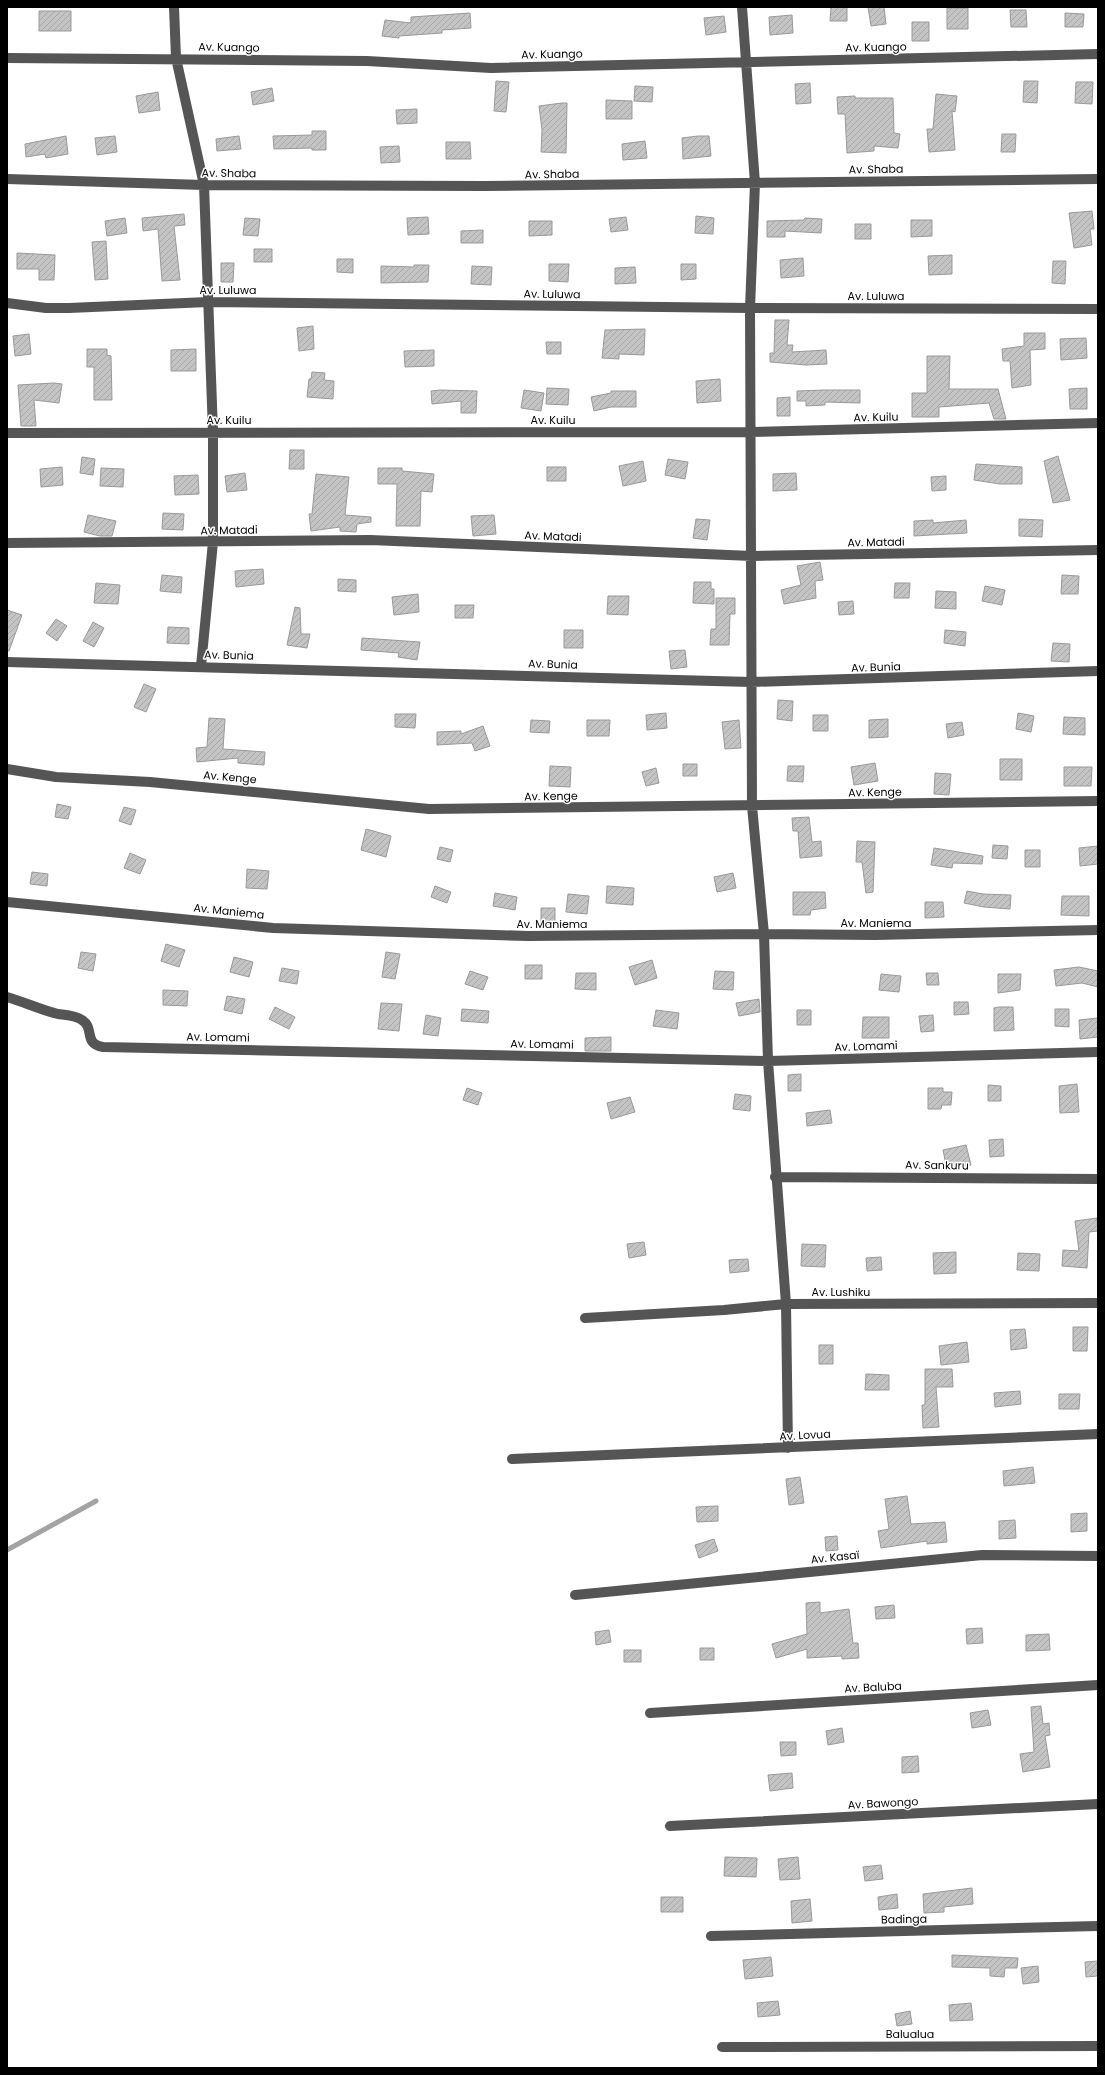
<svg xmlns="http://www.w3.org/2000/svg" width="1105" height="2075" viewBox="0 0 1105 2075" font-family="Poppins,sans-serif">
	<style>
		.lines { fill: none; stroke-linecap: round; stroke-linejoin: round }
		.stream { stroke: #a3a3a3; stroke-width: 5 }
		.building { fill: url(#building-hatch); stroke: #999 }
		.minor { stroke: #555; stroke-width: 10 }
		.labels { text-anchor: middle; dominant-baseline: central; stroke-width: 3; stroke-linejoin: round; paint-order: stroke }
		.street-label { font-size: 11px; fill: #000; stroke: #fff }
	</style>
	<defs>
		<pattern id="building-hatch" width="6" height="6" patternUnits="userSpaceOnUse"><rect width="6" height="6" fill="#c4c4c4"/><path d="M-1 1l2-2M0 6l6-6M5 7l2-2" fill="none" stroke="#a7a7a7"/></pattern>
	</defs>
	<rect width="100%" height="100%" fill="#fff"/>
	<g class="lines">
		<path class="stream" d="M7 1550 96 1501"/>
	</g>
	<path class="building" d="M831 7H847V21H830Z
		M868 7H884L886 24 871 26Z
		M947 8H968V29H947Z
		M1010 10H1026L1027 27H1011Z
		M39 11H71V31H39Z
		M470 13 471 28 442 30V33L399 36V38L382 36 385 20 411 23V17Z
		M1065 13 1084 14 1083 27H1065Z
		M792 15 793 33 770 35 769 17Z
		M724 16 726 32 706 35 704 18Z
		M912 22H929V41H912Z
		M496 81 509 82 506 112 494 111Z
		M1024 81H1038L1037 103 1023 102Z
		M1076 82H1093L1092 104 1075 103Z
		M810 83 811 103 796 104 795 84Z
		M635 86 653 87 652 102 634 101Z
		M272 88 274 101 253 105 251 92Z
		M158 92 160 110 139 113 136 96Z
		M936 94 957 96 955 112 952 111 955 150 929 152 927 129H933Z
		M855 96V98H893L894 133 900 134 898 148 874 146V151L847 153 845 114H838L837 97Z
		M606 100 632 101V119H606Z
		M562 103H567L566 153 541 152 542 130 539 106Z
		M417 109V123L397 124 396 110Z
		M312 131H326V150H312V148L274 149 273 136 312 135Z
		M1002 134H1016L1015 152H1001Z
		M66 136 68 154 46 158 45 154 26 157 25 144Z
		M115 136 117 152 97 155 95 138Z
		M239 136 241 149 217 151 216 139Z
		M698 136H709L711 156 683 159 682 138Z
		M645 141 647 158 623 160 622 144Z
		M446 142H470L471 159H446Z
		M399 146 400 162 381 163 380 147Z
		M1092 211 1094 229H1090L1092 245 1074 248 1069 213Z
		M184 214 185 225 174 226 180 280 162 281 158 229 143 231 142 218Z
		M696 216 714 218 713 234 695 233Z
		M428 217 429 234 408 235 407 218Z
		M626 217 628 230 611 232 609 219Z
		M125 218 127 233 107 236 105 221Z
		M245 218 260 219 258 236 243 235Z
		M805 218 822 219 821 233 785 231V237H767V221L804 220Z
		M911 220H932V236L911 237Z
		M529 221H552V235L529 236Z
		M855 224H871V239H855Z
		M483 230V243H461V231Z
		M106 241 108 279 95 280 92 242Z
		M254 249H272V262H254Z
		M17 253 55 255 54 280H39V269H17Z
		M952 255V274L929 275 928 256Z
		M803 258 804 276 781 278 780 260Z
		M337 259H353V273L337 272Z
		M1053 261H1066L1065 284 1052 283Z
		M221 263H234L233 282H221Z
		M549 264H569L568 282 549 281Z
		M681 264H696V279L681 280Z
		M414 265H429L428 282 381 283V266L414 267Z
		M472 266 492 267 491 285 471 284Z
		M635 267 636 283 615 284V268Z
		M775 320H789L787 345H793L792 352 826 350 827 364 806 365 770 362V353H774Z
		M313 326 314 349 299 351 297 328Z
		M645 329 644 355 619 354V359L602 358 605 330Z
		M1024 333H1045V349L1030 350 1031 385 1012 388 1010 361H1003L1002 349 1024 346Z
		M29 334 31 354 15 356 13 336Z
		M1086 338 1087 358 1061 360 1060 339Z
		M546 342H561V354H547Z
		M87 349H107V355L111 356 112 400H94V367H87Z
		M196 349V371H171V350Z
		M434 350V366L405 367 404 351Z
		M927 356H950L949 389H998L1006 419H994L989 403 939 407V417H912V393H927Z
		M312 372 325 373 324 380 334 381 333 399 307 397 309 379H311Z
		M720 379 721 401 697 403 696 381Z
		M54 383 62 384 59 403 34 400 36 426H21L18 385Z
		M547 388 569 389 568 405 546 404Z
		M1087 388V409H1070L1069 389Z
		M440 390 477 391 476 413H461V401L432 404 431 391Z
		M524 390 544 393 541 411 521 408Z
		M824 390H860V403L825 402V405L806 406V401H797V391Z
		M611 391H636V407H611L594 411 591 397 611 393Z
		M790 397V416H777V398Z
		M290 450H304V469H289Z
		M1058 456 1070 500 1053 503 1044 461Z
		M82 457 95 459 93 475 80 473Z
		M668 459 688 462 685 479 665 475Z
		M643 461 646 481 623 486 619 466Z
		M976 464 1022 467V484H1000L974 480Z
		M62 467 63 485 41 487 40 469Z
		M547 467H566V481H547Z
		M101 468 124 469 123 487 100 486Z
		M378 468H402V471L434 474 432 492 421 491 420 526H396L397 484H378Z
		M245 473 247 490 227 492 225 476Z
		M796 473 797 490 773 491V474Z
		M316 474 349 477 345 515 371 517V522L357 524 356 532 340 531V527L311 531 309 514H312Z
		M198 475 199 494 175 495 174 476Z
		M946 476V490L932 491 931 477Z
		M163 513 184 514 183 530 162 529Z
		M88 515 116 521 112 536H100L84 532Z
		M494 515 496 534 473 536 471 516Z
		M696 519 710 520 707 540 693 538Z
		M1019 519 1043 520 1042 537 1019 536Z
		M933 520V523L966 520 967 533 914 536V521Z
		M820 562 823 580 815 581 816 598 784 604 781 590 801 585 797 566Z
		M263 569 264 584 236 587 235 571Z
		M162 575 182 577 181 593 160 591Z
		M1062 575 1079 576 1078 594H1061Z
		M338 579 356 580V592L338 591Z
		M694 582H711V589H714V604L693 603Z
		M96 583 120 585 118 604 94 603Z
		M895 583H910L909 598H894Z
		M985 586 1005 590 1002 605 982 601Z
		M936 591 956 592V609L935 608Z
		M418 594 419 612 394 615 392 597Z
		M608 596H629L628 615 607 614Z
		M716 598H735V614H730L729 645H710L711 629H716Z
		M853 601 854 614 839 615 838 602Z
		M455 605H474L473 618H455Z
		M295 607 300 608 301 634H310L307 648 287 645Z
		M7 610 22 615 9 651H7Z
		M56 619 67 626 57 641 46 633Z
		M93 622 104 628 94 647 83 641Z
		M168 627 189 628V644L167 643Z
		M564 630H583V648H564Z
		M945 630 966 632 965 646 944 643Z
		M362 638 420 642 417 660 398 657 399 653 361 650Z
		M1053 643 1070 644 1069 662 1051 661Z
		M685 650 687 667 671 669 669 651Z
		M144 684 156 689 146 712 134 707Z
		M778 700 793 701 792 721 777 719Z
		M666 713 667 728 647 730 646 715Z
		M1018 713 1034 716 1031 732 1016 729Z
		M395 714H416L415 728 395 727Z
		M813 715H828V731H813Z
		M1064 717 1085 718V735L1063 734Z
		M209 718 225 719 223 749 265 752 264 765 238 763V758L197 762 196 748 207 747Z
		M888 719V737L869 738V720Z
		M531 720 550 721 549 733 530 732Z
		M587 720H610L609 736H587Z
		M739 720 741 748 725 749 722 722Z
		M962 722 964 735 948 738 946 724Z
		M483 726 490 746 475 751 472 743 437 745V732L461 731V734Z
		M1000 759H1022V780H1000Z
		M875 763 878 781 854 785 851 767Z
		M683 764H697V776H683Z
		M550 766 571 767 570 787 549 786Z
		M788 766H804L803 782 787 781Z
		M1064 767H1092L1091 786H1064Z
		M656 768 659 783 646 786 642 772Z
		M935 773 951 774 949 795 934 794Z
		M57 804 71 807 68 819 55 817Z
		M124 807 136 810 131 825 119 821Z
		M809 817 812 842 821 841 822 856 800 858 798 831H793L792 818Z
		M366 829 391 836 386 857 361 850Z
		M857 841 875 842 873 892 866 893 862 862H856Z
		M993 845 1008 846 1007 859 992 858Z
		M1098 846V864L1080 866 1079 848Z
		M440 847 453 850 450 862 437 859Z
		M934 848 983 856 982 864 953 863 952 868 931 865Z
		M1025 850H1040V867H1025Z
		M130 853 146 860 140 874 124 868Z
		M247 869 269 871 267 889 246 888Z
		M32 872 48 874 47 886 30 884Z
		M733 873 736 888 717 892 714 877Z
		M435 886 451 892 447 903 431 897Z
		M607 886 634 888 633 905 606 903Z
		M967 891 983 894 1011 895 1010 909 984 907 964 903Z
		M793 892H825L826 908 811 910 810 915H793Z
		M495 893 517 897 515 910 493 906Z
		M568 894 589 896 587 914 566 912Z
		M1062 896H1089V916L1061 915Z
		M925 902H943L944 917 925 918Z
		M541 908H555V924H541Z
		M166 944 185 950 179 967 161 961Z
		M81 952 96 954 93 971 78 968Z
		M386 952 400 954 395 979 382 977Z
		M234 957 253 962 249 977 230 972Z
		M652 960 657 978 635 985 629 967Z
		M525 965H542V979H525Z
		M1079 967 1098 971V987L1082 983 1056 986 1054 970Z
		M282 968 299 971 297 984 279 981Z
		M470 971 488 977 483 990 465 984Z
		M715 971 734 972 733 990 713 989Z
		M576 973H596V990L575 989Z
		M926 973H938L939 985H927Z
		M881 974 901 976 899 992 879 990Z
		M998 974H1021L1020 990 998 993Z
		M163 990 188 991 187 1006 163 1005Z
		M227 996 245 999 242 1014 224 1010Z
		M759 999 760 1012 739 1016 736 1003Z
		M954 1002H968L969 1014 954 1015Z
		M381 1003 402 1004 399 1031 378 1029Z
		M275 1007 295 1017 289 1029 269 1019Z
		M998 1007H1013L1014 1030 994 1031V1008Z
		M462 1009 489 1011 488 1023 461 1021Z
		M1055 1009H1069V1027L1055 1026Z
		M656 1010 679 1013 677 1029 653 1026Z
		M797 1010H811V1025H797Z
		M426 1015 441 1018 438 1036 423 1034Z
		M933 1015 934 1031 921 1032 919 1016Z
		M863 1017H889V1038H862Z
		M1098 1018V1037L1080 1039 1079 1020Z
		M611 1037V1051H585V1038Z
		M801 1074V1091H788V1075Z
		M1077 1084 1079 1112 1060 1113 1059 1086Z
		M988 1085 1001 1086V1101H988Z
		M467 1088 482 1093 478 1105 463 1100Z
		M928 1088H943V1092H952L951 1105H942L941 1109H928Z
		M735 1094 751 1096 750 1111 733 1109Z
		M630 1097 635 1112 611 1119 607 1103Z
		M830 1110 832 1123 807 1126 806 1113Z
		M1003 1139 1004 1156 990 1157 989 1140Z
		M966 1145 971 1165 947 1170 943 1150Z
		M1097 1218 1098 1231 1089 1232 1087 1268 1062 1266 1063 1250 1079 1251 1075 1221Z
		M644 1242 646 1255 629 1258 627 1244Z
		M802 1244 826 1245 825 1267 801 1266Z
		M956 1252V1273L934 1274 933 1253Z
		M1018 1253 1040 1254 1039 1271 1017 1270Z
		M881 1257 882 1270 867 1271 866 1258Z
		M748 1259 749 1271 730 1273 729 1260Z
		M1073 1327H1088L1087 1351H1073Z
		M1025 1329 1027 1348 1011 1350 1010 1330Z
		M967 1342 969 1362 941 1365 939 1346Z
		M819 1345H833V1364H819Z
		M925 1369H952L953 1387H936L939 1427 923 1428 922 1405H925Z
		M866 1374 889 1375V1390H865Z
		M1020 1391 1021 1404 995 1407 994 1393Z
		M1059 1394H1080L1079 1409H1059Z
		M1033 1467 1035 1483 1004 1486 1003 1471Z
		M800 1477 804 1503 789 1505 786 1479Z
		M907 1496 911 1524 945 1522 947 1542 927 1544V1541L881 1548 878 1531 889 1529 885 1499Z
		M718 1506V1521L697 1522 696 1507Z
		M1087 1513V1531L1071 1532V1514Z
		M1015 1520 1016 1538 999 1539V1521Z
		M837 1536 838 1550 826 1551 825 1537Z
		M714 1539 718 1551 699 1558 695 1545Z
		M820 1602V1613L849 1609 853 1643H858L859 1658 842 1659V1656L807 1658V1649L776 1658 772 1644 807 1634 806 1603Z
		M894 1605 895 1618 876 1619 875 1607Z
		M982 1628 983 1643 967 1644 966 1629Z
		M609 1630 611 1642 596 1645 595 1632Z
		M1049 1634 1050 1650 1026 1651V1635Z
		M700 1648H714V1660H700Z
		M624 1650H641V1662H624Z
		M1041 1706 1043 1724 1049 1723 1050 1735 1045 1736 1050 1767 1023 1772 1020 1754 1034 1752 1031 1707Z
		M988 1710 991 1725 972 1728 970 1713Z
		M842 1728 844 1742 828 1745 826 1731Z
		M780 1742H796V1755L781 1756Z
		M918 1756 919 1772 902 1773V1757Z
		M792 1773 793 1788 770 1791 768 1775Z
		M725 1857 757 1858 756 1877 724 1876Z
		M798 1857 800 1879 780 1880 778 1859Z
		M881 1865 883 1879 865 1881 863 1867Z
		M972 1888 973 1904 944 1907V1912L924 1913 923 1894Z
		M897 1894 898 1908 879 1910 878 1897Z
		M661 1897H683V1912H661Z
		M810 1899 812 1921 792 1923 791 1901Z
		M952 1955 1018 1958 1017 1968H1005L1004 1977 990 1976V1968L952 1967Z
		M771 1957 773 1976 745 1979 743 1960Z
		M1098 1961V1976L1086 1977 1085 1962Z
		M1038 1966 1039 1982 1023 1984 1021 1968Z
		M778 2001 780 2015 758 2017 757 2003Z
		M971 2003 973 2020 950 2021 949 2005Z
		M910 2011 912 2024 897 2026 895 2014Z"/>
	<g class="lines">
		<path class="minor" d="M174 7 176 58 204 185 213 432V542L201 666
			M742 7 755 183 750 308 752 806 764 934 768 1061 786 1304 788 1448
			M7 58 367 61 491 68 1098 54
			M7 179 204 185 485 186 1098 179
			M7 303 46 308H69L208 302 750 308 1098 309
			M7 433 750 432 1098 423
			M7 543 370 540 752 556 1098 550
			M7 662 751 682 1098 671
			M7 769 56 777 150 782 429 809 1098 801
			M7 902 273 928 528 936 764 934 875 935 1098 930
			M7 997C24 1002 41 1010 58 1014 66 1015 75 1015 82 1020 95 1028 83 1044 103 1047L768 1061 1098 1052
			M775 1177 1098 1179
			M585 1318 724 1310 786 1304 1098 1303
			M512 1459 1098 1434
			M575 1595 982 1555 1098 1556
			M650 1713 1098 1685
			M670 1826 1098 1804
			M711 1936 1098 1926
			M722 2047 1098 2046"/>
	</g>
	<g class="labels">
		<g class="street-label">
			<text transform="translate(229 47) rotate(1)">Av. Kuango</text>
			<text transform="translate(876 47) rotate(-1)">Av. Kuango</text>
			<text transform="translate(552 54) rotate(-1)">Av. Kuango</text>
			<text transform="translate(876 169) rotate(-1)">Av. Shaba</text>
			<text transform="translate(229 173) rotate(1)">Av. Shaba</text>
			<text transform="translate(552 174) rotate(-1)">Av. Shaba</text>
			<text x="228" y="290">Av. Luluwa</text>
			<text transform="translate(552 294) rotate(1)">Av. Luluwa</text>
			<text x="876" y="296">Av. Luluwa</text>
			<text transform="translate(876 417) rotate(-1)">Av. Kuilu</text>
			<text x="229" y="420">Av. Kuilu</text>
			<text x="553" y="420">Av. Kuilu</text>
			<text transform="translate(229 530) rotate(-1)">Av. Matadi</text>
			<text transform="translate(553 536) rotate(2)">Av. Matadi</text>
			<text transform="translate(876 542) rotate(-1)">Av. Matadi</text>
			<text transform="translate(229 655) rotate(2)">Av. Bunia</text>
			<text transform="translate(553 664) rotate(2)">Av. Bunia</text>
			<text transform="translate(876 667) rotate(-2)">Av. Bunia</text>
			<text transform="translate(230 777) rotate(5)">Av. Kenge</text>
			<text transform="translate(875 792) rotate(-1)">Av. Kenge</text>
			<text transform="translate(551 796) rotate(-1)">Av. Kenge</text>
			<text transform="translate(229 911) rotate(6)">Av. Maniema</text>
			<text x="876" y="923">Av. Maniema</text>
			<text x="552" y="924">Av. Maniema</text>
			<text transform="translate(218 1037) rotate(1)">Av. Lomami</text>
			<text transform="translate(542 1044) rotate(1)">Av. Lomami</text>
			<text transform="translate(866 1046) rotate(-2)">Av. Lomami</text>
			<text transform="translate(937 1165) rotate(1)">Av. Sankuru</text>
			<text x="841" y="1292">Av. Lushiku</text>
			<text transform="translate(805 1435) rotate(-3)">Av. Lovua</text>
			<text transform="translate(835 1557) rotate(-6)">Av. Kasaï</text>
			<text transform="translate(873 1687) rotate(-3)">Av. Baluba</text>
			<text transform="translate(883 1803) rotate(-3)">Av. Bawongo</text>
			<text transform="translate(904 1919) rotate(-1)">Badinga</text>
			<text x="910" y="2034">Balualua</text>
		</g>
	</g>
	<rect width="1105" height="2075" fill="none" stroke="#000000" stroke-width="16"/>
</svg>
